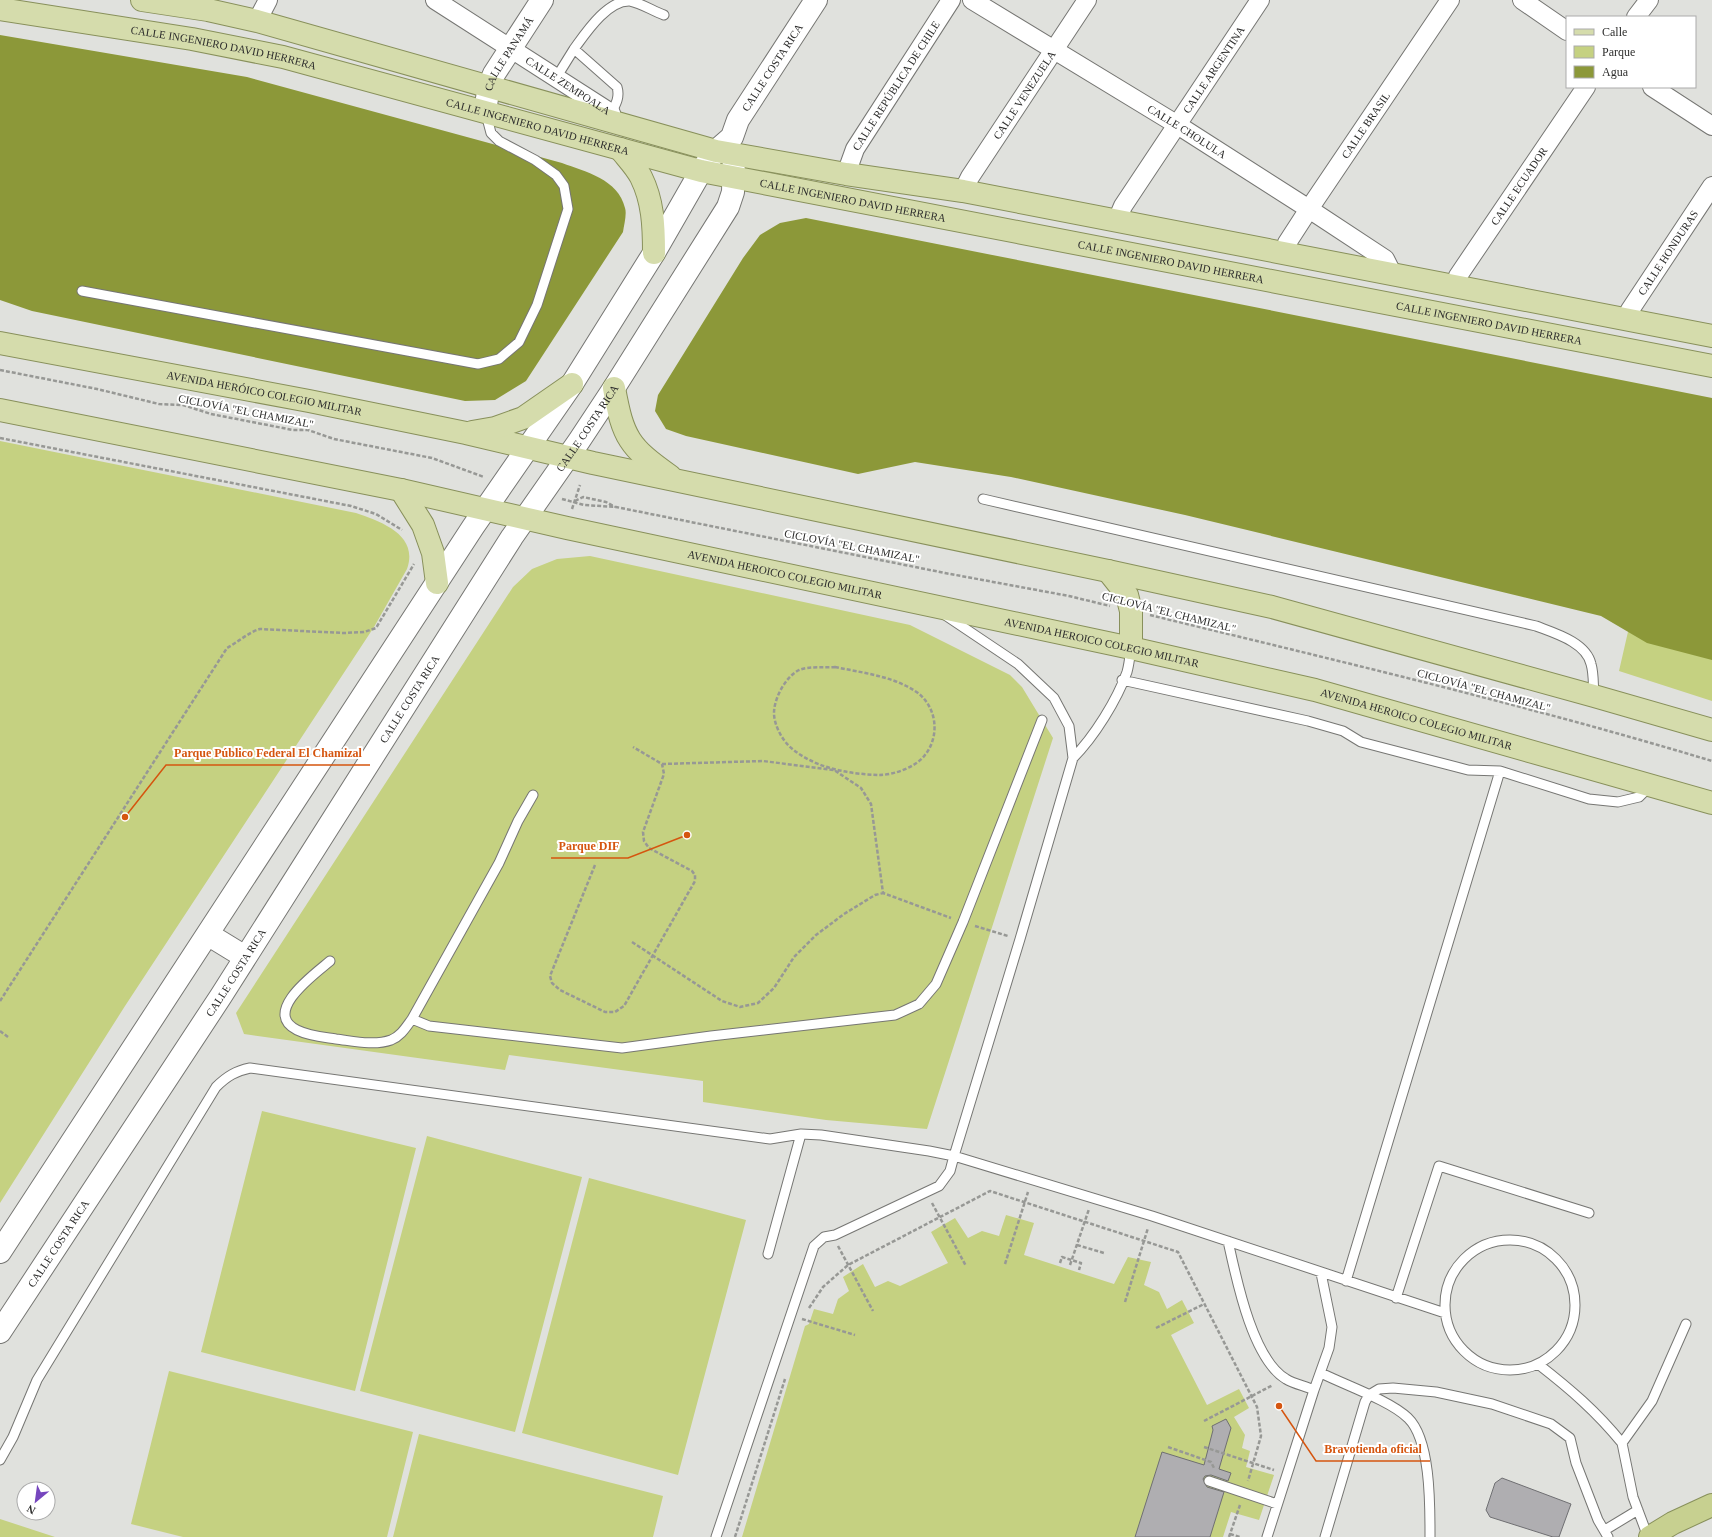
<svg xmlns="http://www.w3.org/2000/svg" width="1712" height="1537" viewBox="0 0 1712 1537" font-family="'Times New Roman',serif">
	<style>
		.green { fill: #c5d181 }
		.water { fill: #8c9839 }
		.building { fill: #afaeb1; stroke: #6f6f72 }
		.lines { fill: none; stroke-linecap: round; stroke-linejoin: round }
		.service-casing { stroke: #767673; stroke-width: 11 }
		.minor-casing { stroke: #767673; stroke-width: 20 }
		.tertiary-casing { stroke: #767673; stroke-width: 24 }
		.secondary-casing { stroke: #767673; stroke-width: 24 }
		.primary-casing { stroke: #88905b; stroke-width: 24 }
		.trunk-casing { stroke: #88905b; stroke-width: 24 }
		.path { stroke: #979895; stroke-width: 2.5; stroke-dasharray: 4 2; stroke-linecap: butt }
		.service { stroke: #fff; stroke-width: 9 }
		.minor { stroke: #fff; stroke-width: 18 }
		.tertiary { stroke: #fff; stroke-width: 22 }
		.secondary { stroke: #fff; stroke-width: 22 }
		.primary { stroke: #d5dcac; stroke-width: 22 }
		.trunk { stroke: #c7d090; stroke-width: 22 }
		.labels { text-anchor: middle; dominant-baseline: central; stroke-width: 4; stroke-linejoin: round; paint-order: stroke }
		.street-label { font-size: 11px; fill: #2d2d2c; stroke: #fff }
		.leader { fill: none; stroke: #d5550f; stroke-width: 1.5 }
		.callout-dot { fill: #d5550f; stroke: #fff; stroke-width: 1.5 }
		.callout-label { font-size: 12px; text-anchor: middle; font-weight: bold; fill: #d5550f; stroke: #fff; stroke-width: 4; stroke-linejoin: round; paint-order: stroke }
	</style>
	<rect width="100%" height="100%" fill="#e0e1dd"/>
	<path class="green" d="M1672 440 1712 449V701L1619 671Z
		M0 441 356 513C382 522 419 535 407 569L374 627 125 1006 0 1203Z
		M590 556 910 625 1010 675 1022 687 1053 738 927 1129 826 1120 703 1102V1081L509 1055 505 1070 244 1034 236 1013 513 587 532 569 557 559Z
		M262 1111 416 1148 355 1391 201 1352Z
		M427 1136 582 1177 515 1432 360 1391Z
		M589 1178 746 1220 678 1475 522 1433Z
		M1006 1215 1034 1223 1024 1255 1114 1284 1128 1257 1151 1262 1144 1285 1159 1292 1167 1309 1182 1300 1194 1323 1171 1335 1207 1405 1239 1389 1249 1408 1234 1417 1245 1435 1242 1448 1250 1451 1246 1467 1274 1475 1259 1520 1231 1512 1223 1537H742L805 1326 809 1324 814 1309 833 1314 838 1299 849 1291 843 1277 863 1264 875 1287 888 1281 900 1286 948 1263 931 1232 955 1218 968 1238 982 1231 999 1236Z
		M169 1371 413 1432 387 1537H183L131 1524Z
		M419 1434 663 1496 653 1537H393Z
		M0 1519 55 1537H0Z"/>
	<path class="water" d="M0 35 247 77 562 163C586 172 618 179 625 208 627 214 624 225 623 232L526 381 495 400 465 401 32 311 0 300Z
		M806 218 1712 398V660L1647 643 1601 616 1185 515 1011 477 915 462 858 474 686 436 666 429 655 411 658 395 743 258 760 235 780 223Z"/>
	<path class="building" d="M1226 1419 1231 1428 1219 1469 1231 1473 1228 1481 1211 1475 1205 1476 1203 1479 1207 1487 1224 1492 1210 1537H1135L1162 1452 1204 1465 1213 1430 1212 1426Z
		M1502 1478 1571 1504 1559 1537H1553L1490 1517 1486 1510 1495 1483Z"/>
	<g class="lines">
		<g class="service-casing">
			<path id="service" d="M574 49C585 34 607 0 630 1 641 3 653 11 664 15
				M556 78 574 49 617 87C620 97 616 104 611 113
				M82 291 478 364 499 359 519 342 537 305 568 209 564 186 556 175 535 160 499 141 491 133 486 114
				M983 499 1536 626C1554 633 1586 642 1591 664 1594 674 1593 685 1594 696
				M1122 680 1308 721 1343 731 1361 742 1468 770 1500 771 1589 799 1618 802 1639 797 1649 787
				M1073 758C1094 737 1117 700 1127 672 1129 665 1130 656 1131 648
				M330 961C316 973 261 1012 297 1030 309 1036 323 1037 336 1039 353 1041 374 1046 391 1040 401 1036 406 1027 412 1019L499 863 518 821 533 795
				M412 1019 429 1026 622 1048 711 1036 895 1015 919 1004 936 984 963 922 1042 720
				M1445 1305a65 65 0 1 1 130 0a65 65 0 1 1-130 0Z
				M1228 1241C1236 1277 1252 1359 1286 1379 1294 1384 1305 1386 1314 1390L1267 1537
				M768 1254 801 1134
				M1346 1281 1500 771
				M1396 1298 1439 1166 1589 1213
				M1538 1364C1570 1389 1596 1411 1622 1443
				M1321 1373C1345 1385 1391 1401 1408 1418 1431 1440 1430 1507 1430 1537
				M1314 1390 1329 1348 1332 1327 1321 1273
				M0 1460 13 1437 37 1380 216 1087C227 1076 236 1071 250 1068L770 1139 801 1134 821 1135 929 1151 954 1156 1020 939 1073 758 1069 726 1054 698 1018 664 945 615
				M1209 1481 1277 1504
				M1605 1530 1638 1510
				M716 1537 814 1246 824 1237 835 1235 939 1186 950 1171 954 1156 1152 1216 1445 1313
				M1325 1537 1365 1402 1369 1395 1379 1389 1393 1388 1436 1392 1492 1404 1551 1424 1570 1438 1576 1463 1598 1520 1608 1537
				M1648 1537 1633 1497 1622 1443 1652 1401 1686 1324"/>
		</g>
		<g class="minor-casing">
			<g id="minor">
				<path id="s1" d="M435 0 611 113 613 123"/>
				<path id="s2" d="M972 0 1176 124 1309 209 1385 259 1393 275"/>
				<path d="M1522 0 1567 31"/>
				<path d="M1636 17 1649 0"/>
				<path d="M257 21 268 0"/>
				<path d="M1652 87 1712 126"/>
				<path id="s3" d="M846 174 855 149 951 0"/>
				<path id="s4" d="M963 191 970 177 1087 0"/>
				<path id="s5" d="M1117 220 1123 206 1260 0"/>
				<path id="s6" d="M1284 253 1287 243 1309 209 1450 0"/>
				<path id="s7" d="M1455 287 1458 276 1586 87"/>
				<path id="s8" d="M1625 320 1630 310 1712 186"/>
			</g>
		</g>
		<g class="tertiary-casing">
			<g id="tertiary">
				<path id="s9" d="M485 111 489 86 494 74 542 0"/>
				<path id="s10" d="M716 151 732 137 738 120 816 0"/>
			</g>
		</g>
		<g class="secondary-casing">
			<g id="secondary">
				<path d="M209 935 245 957"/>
				<path d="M0 1252 473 527 572 384 654 253 701 171 712 156"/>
				<path id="s11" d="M0 1332 221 996 512 537 579 441 614 388 728 207 733 192 734 154"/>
			</g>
		</g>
		<g class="primary-casing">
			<g id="primary">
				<path d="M142 0 208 10 257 21 716 151 846 174 963 191 1712 336"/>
				<path id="s12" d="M0 9 192 39 283 57 701 171 1712 366"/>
				<path d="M620 149C627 158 636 167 641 177 653 201 654 226 654 253"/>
				<path id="s13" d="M0 343 309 401 466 433 593 463 1108 571 1272 607 1594 696 1712 730"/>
				<path d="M614 388C623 438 629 447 670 476"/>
				<path id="s14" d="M0 410 401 490 567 528 1131 648 1315 690 1712 803"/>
				<path d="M472 432 495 428 523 418 572 384"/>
				<path d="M401 490 423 525 433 553 437 583"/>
				<path d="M1108 571 1127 595 1131 611V648"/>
			</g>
		</g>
		<g class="trunk-casing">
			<path id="trunk" d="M1650 1537 1673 1523 1712 1505"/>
		</g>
		<path class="path" d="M0 370 97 389 159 404 183 405 211 414 293 430H308L334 439 432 458 484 477
			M0 438 351 506 376 514 402 530
			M562 499 584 505 616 507 945 573 1069 596 1110 606
			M575 501 583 497 606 502 615 507
			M572 509 580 485
			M1150 615C1338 661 1527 705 1712 761
			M835 667C863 673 894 676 918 693 937 708 940 736 925 755 916 767 894 775 879 775 848 774 813 768 789 746 781 738 774 724 774 713 774 699 785 677 799 670 809 666 824 668 835 667Z
			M662 764 763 761 834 770 861 788 871 804 883 893 951 918
			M595 865 550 976 552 983 560 990 605 1012H615L624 1006 695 881V875L692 871 649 848 644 841 643 832 664 774 662 764 633 747
			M975 926 1008 936
			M632 942 722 1001 740 1007 758 1003 774 988 794 957 816 935 844 914 875 895 883 893
			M0 1001 227 648C238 642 249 632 260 629L344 633 364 632 376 628 414 564
			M0 1031 8 1037
			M932 1203 966 1266
			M1077 1245 1104 1253
			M838 1246 873 1311
			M1060 1263 1062 1257 1081 1263 1079 1270
			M1005 1264 1028 1192
			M1070 1265 1089 1209
			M1125 1302 1148 1228
			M809 1308 823 1287 848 1265 990 1191 1178 1252 1257 1407 1261 1436 1248 1481
			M802 1319 855 1335
			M1156 1328 1204 1304
			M1204 1421 1273 1385
			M1168 1447 1211 1462 1214 1468
			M1204 1447 1274 1470
			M1230 1534 1240 1537
			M735 1537 785 1379
			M1229 1537 1240 1505"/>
		<use href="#service" class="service"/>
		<use href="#minor" class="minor"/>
		<use href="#tertiary" class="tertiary"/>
		<use href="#secondary" class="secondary"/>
		<use href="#primary" class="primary"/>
		<use href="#trunk" class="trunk"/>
	</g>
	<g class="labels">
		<g class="street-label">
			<text stroke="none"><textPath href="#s12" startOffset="227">CALLE INGENIERO DAVID HERRERA</textPath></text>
			<text stroke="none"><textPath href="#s9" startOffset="63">CALLE PANAMÁ</textPath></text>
			<text stroke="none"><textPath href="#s10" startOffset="102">CALLE COSTA RICA</textPath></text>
			<text stroke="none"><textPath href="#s5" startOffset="179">CALLE ARGENTINA</textPath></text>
			<text stroke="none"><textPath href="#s1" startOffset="158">CALLE ZEMPOALA</textPath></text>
			<text stroke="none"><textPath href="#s3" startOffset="102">CALLE REPÚBLICA DE CHILE</textPath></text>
			<text stroke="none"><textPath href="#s4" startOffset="114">CALLE VENEZUELA</textPath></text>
			<text stroke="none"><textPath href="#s12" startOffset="551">CALLE INGENIERO DAVID HERRERA</textPath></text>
			<text stroke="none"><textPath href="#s6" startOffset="152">CALLE BRASIL</textPath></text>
			<text stroke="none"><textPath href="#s2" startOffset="252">CALLE CHOLULA</textPath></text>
			<text stroke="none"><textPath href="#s7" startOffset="120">CALLE ECUADOR</textPath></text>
			<text stroke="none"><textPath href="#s12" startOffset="875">CALLE INGENIERO DAVID HERRERA</textPath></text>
			<text stroke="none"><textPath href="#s8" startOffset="80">CALLE HONDURAS</textPath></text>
			<text stroke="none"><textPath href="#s12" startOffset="1199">CALLE INGENIERO DAVID HERRERA</textPath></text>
			<text stroke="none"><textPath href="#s12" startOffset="1523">CALLE INGENIERO DAVID HERRERA</textPath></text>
			<text stroke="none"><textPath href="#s13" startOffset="269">AVENIDA HERÓICO COLEGIO MILITAR</textPath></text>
			<text transform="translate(246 411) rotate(11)">CICLOVÍA "EL CHAMIZAL"</text>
			<text stroke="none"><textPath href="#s11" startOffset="1078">CALLE COSTA RICA</textPath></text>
			<text transform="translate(852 546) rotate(11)">CICLOVÍA "EL CHAMIZAL"</text>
			<text stroke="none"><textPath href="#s14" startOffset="802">AVENIDA HEROICO COLEGIO MILITAR</textPath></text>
			<text transform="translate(1169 612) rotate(14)">CICLOVÍA "EL CHAMIZAL"</text>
			<text stroke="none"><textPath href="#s14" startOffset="1126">AVENIDA HEROICO COLEGIO MILITAR</textPath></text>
			<text transform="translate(1484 690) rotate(15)">CICLOVÍA "EL CHAMIZAL"</text>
			<text stroke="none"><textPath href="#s11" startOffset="754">CALLE COSTA RICA</textPath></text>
			<text stroke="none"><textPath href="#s14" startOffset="1450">AVENIDA HEROICO COLEGIO MILITAR</textPath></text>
			<text stroke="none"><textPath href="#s11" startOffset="430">CALLE COSTA RICA</textPath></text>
			<text stroke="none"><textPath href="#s11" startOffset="106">CALLE COSTA RICA</textPath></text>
		</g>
	</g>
	<path class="leader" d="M125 817L166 765H370M687 835L628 858H551M1279 1406L1316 1461H1430"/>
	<g class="callout-dot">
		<circle cx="125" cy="817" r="4"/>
		<circle cx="687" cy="835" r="4"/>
		<circle cx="1279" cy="1406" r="4"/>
	</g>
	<g class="callout-label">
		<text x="268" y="757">Parque Público Federal El Chamizal</text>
		<text x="589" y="850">Parque DIF</text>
		<text x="1373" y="1453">Bravotienda oficial</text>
	</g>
	<rect x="1566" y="16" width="130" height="72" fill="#ffffff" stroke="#ababab"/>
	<rect x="1574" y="29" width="20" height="6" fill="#d5dcac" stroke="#ababab"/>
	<text x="1602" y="36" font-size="12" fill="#2d2d2c">Calle</text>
	<rect x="1574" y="46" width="20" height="12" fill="#c5d181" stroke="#ababab"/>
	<text x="1602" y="56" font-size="12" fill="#2d2d2c">Parque</text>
	<rect x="1574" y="66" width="20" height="12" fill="#8c9839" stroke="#ababab"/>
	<text x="1602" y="76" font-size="12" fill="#2d2d2c">Agua</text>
	<g transform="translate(36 1501) rotate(209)"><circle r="19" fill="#ffffff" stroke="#ababab"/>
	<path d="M0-3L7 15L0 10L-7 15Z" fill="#7646be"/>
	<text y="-6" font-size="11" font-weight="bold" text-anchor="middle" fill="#2d2d2c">N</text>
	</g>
</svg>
